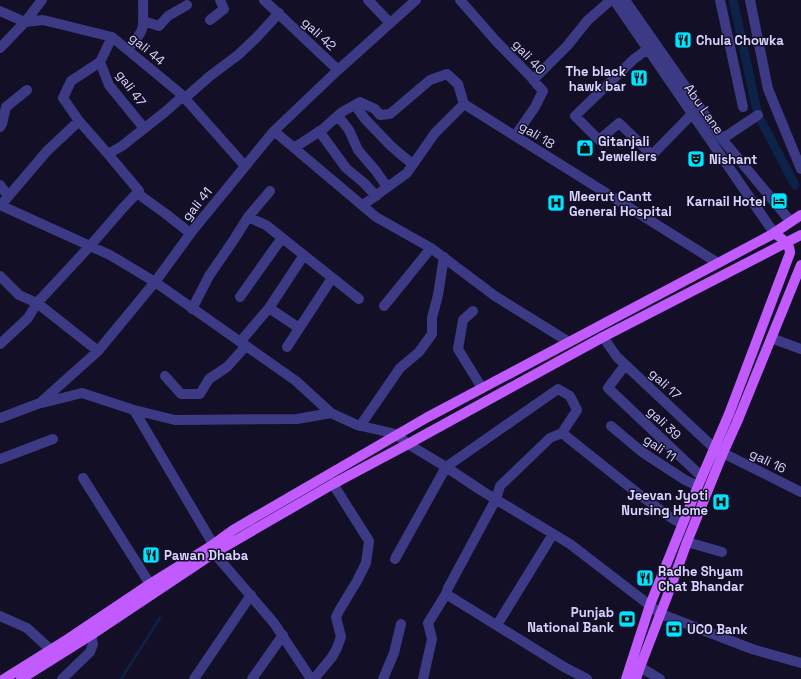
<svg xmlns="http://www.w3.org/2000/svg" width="801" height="679" viewBox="0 0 801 679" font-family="'Space Grotesk',sans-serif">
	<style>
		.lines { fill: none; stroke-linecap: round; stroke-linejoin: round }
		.stream { stroke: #0c2248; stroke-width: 2.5 }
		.canal { stroke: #0c2248; stroke-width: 9 }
		.minor { stroke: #3d3a85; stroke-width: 10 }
		.major { stroke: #c25bff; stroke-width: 10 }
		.labels { text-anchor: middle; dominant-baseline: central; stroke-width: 3; stroke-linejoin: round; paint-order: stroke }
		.street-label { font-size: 13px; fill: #d9d4ff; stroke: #130f26 }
		.poi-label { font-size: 13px; font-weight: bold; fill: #d9d4ff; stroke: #130f26; text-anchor: start }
	</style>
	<rect width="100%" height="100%" fill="#130f26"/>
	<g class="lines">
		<path class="stream" d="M121 679 160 618"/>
		<path class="canal" d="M733 0 758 115 795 185"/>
		<path class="minor" d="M264 0 338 70
			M368 0 390 23
			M460 0 496 41 533 79V80L543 91 535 107 515 136
			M614 0 774 233
			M625 0 722 139 791 222
			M720 0 743 107
			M750 0 768 89 801 169
			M0 11 25 22 43 20 112 37 181 94 245 166
			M210 20 224 9 220 0
			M143 21 159 26 168 16 187 5
			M112 37 100 62 71 81 63 98 79 121 108 154 122 146 165 112 183 96
			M652 46 634 59 575 116 599 140 619 123 652 155 692 114
			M0 48 25 22 42 0
			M127 49C131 45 141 34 142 29 144 25 143 5 143 0
			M100 62 109 85 144 128
			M533 80 567 46 588 20 611 0
			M185 98 210 76 238 55 256 38 279 13
			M355 105 365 119 391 146 405 158 413 164
			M338 116 349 130 358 150 376 171 387 187
			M0 127 2 124 6 107 27 90
			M274 131 376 217 431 248 495 296 569 342
			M319 131 346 168 364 183 376 196
			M722 139 758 115
			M294 148 323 129 342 112 360 102 375 109 380 115 390 114 430 80 447 74 458 84 464 104
			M0 185 8 196
			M137 193 166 214 190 233
			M0 205 110 255 155 282 296 381 331 413
			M1 205 47 151 79 121
			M363 205 407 173 435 133 464 104 718 263
			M248 217 270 191
			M0 276 19 295 37 303 98 351
			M240 297 269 256 282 238
			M384 306 431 248
			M269 308 299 328
			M192 309 209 276 235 238 248 217 266 225 359 299
			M473 311 463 320 458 349 482 388
			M603 337 617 357 714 448 723 453 801 492
			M771 338 801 349
			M240 342 269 308 304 255
			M0 344 28 318 37 303 90 246 122 209 139 191 108 154
			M287 347 332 278
			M625 365 608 388 702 477
			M165 376 181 394H200L209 379 227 367 246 346
			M42 403 82 393 134 410 213 544
			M134 410 175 420 297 419 331 413 357 425 396 434 408 444 446 467 482 491 570 544 661 614 752 649 801 663
			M0 418 40 403 98 351 155 282 193 230 274 131 338 70 416 0
			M360 426 400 368 419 352 432 334V318L438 295 444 257
			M611 426 642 452 685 480 698 486
			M562 433 641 496 673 519 682 524
			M0 459 53 439
			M83 478 150 584
			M687 542 722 552
			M214 553 274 623 311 679
			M395 559 446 467 558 389 570 396 577 410 562 433 550 438 500 486 496 499 448 588 446 594 428 623 432 639 423 679
			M446 594 564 667 587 679
			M0 616 27 628 51 650
			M497 625 553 534
			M640 667 660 679
			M62 679 90 652 93 644 91 635 86 629
			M194 679 251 595
			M252 679 283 635
			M314 679 332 657 337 648 341 637 336 617 340 609 357 581 366 563 369 541 333 484
			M383 679 394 653 401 624"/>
		<path class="major" d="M4 679 68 639 150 584 211 546 233 530 426 418 771 235 801 215
			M21 679 91 635 214 553 333 484 408 444 603 337 801 235
			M626 679 650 605 698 486 729 414 790 253C790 243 782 239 774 233
			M636 679 640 667 673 581 687 542 723 453 737 422 801 265"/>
	</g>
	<defs>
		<g id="restaurant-square" transform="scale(0.9)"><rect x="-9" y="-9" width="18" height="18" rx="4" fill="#00e5ff" stroke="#130f26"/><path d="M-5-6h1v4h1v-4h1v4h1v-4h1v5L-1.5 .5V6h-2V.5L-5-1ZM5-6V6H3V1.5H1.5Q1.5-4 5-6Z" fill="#111"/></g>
		<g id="shop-square" transform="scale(0.9)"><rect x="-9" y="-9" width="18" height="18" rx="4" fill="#00e5ff" stroke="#130f26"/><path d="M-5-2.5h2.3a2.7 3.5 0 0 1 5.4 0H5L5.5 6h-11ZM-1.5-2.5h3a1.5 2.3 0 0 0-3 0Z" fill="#111"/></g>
		<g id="theatre-square" transform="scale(0.9)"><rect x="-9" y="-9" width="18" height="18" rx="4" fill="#00e5ff" stroke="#130f26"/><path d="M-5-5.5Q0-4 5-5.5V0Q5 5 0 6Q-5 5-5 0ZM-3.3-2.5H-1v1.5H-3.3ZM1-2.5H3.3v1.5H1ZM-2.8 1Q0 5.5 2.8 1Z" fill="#111"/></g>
		<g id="hotel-square" transform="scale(0.9)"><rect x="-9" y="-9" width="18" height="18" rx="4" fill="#00e5ff" stroke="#130f26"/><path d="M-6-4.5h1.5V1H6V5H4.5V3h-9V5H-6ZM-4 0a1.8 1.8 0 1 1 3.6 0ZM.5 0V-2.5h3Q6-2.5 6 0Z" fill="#111"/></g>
		<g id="hospital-square" transform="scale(0.9)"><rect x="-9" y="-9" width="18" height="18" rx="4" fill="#00e5ff" stroke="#130f26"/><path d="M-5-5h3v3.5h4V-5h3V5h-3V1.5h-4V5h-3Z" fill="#111"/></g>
		<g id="bank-square" transform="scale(0.9)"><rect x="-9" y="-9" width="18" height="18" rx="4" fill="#00e5ff" stroke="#130f26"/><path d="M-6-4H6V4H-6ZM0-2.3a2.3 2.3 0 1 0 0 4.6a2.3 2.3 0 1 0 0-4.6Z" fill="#111"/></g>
	</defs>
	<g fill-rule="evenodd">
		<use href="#restaurant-square" x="683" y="40"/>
		<use href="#restaurant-square" x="639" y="78"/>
		<use href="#shop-square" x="585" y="148"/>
		<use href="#theatre-square" x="696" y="159"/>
		<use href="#hotel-square" x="779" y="201"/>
		<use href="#hospital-square" x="556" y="203"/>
		<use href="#hospital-square" x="721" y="502"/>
		<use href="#restaurant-square" x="151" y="555"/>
		<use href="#restaurant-square" x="645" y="578"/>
		<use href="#bank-square" x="627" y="619"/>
		<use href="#bank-square" x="674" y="629"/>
	</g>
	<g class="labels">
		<g class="street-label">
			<text transform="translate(319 34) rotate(43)">gali 42</text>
			<text transform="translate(147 49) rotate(40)">gali 44</text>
			<text transform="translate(529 57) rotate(47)">gali 40</text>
			<text transform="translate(131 88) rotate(54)">gali 47</text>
			<text transform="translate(704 109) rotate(55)">Abu Lane</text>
			<text transform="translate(537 135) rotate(32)">gali 18</text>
			<text transform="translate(197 204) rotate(-51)">gali 41</text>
			<text transform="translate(665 384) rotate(43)">gali 17</text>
			<text transform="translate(664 423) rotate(44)">gali 39</text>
			<text transform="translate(660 448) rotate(35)">gali 11</text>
			<text transform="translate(768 461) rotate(26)">gali 16</text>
		</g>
		<g class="poi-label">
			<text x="696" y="40">Chula Chowka</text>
			<text x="626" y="71" text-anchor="end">The black<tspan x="626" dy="15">hawk bar</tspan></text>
			<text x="598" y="141">Gitanjali<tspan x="598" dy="15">Jewellers</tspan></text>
			<text x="709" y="159">Nishant</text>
			<text x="569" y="196">Meerut Cantt<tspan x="569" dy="15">General Hospital</tspan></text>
			<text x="766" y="201" text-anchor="end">Karnail Hotel</text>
			<text x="708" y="495" text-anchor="end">Jeevan Jyoti<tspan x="708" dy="15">Nursing Home</tspan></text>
			<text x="164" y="555">Pawan Dhaba</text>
			<text x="658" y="571">Radhe Shyam<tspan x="658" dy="15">Chat Bhandar</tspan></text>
			<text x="614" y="612" text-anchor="end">Punjab<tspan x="614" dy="15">National Bank</tspan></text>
			<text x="687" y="629">UCO Bank</text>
		</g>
	</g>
</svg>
